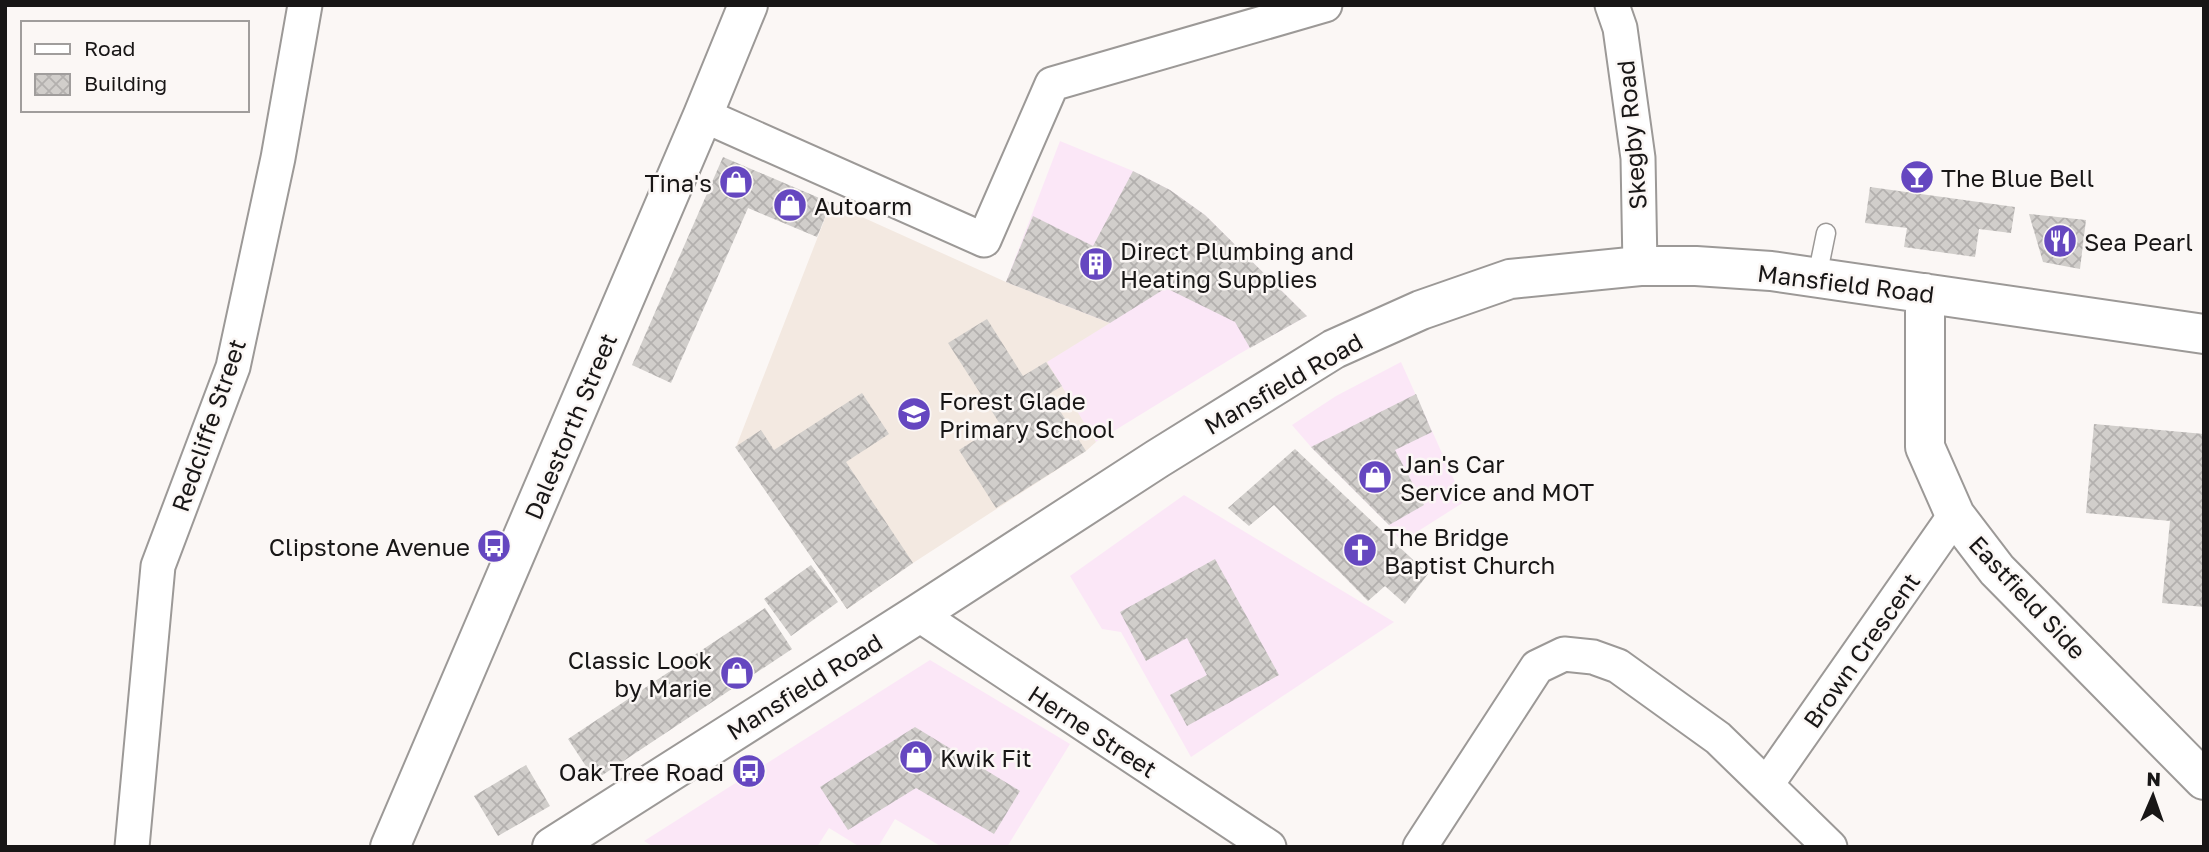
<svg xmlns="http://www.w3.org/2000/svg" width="2209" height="852" viewBox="0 0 2209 852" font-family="'Golos Text',sans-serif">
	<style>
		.commercial { fill: #fbe7f7 }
		.built { fill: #f3e9e1 }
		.building { fill: url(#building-cross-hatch) }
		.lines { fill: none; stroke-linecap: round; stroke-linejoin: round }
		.lane-casing { stroke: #9c9997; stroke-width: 21 }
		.street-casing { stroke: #9c9997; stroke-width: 37 }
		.secondary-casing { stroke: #9c9997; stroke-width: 42 }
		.lane { stroke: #fff; stroke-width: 18 }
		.street { stroke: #fff; stroke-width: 33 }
		.secondary { stroke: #fff; stroke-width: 38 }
		.labels { text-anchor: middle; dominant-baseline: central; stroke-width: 5; stroke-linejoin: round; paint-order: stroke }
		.street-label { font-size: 24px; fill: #181616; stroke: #fbf7f5 }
		.poi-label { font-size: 24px; fill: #181616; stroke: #fbf7f5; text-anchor: start }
	</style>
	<defs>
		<pattern id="building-cross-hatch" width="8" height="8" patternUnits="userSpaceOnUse" patternTransform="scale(1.75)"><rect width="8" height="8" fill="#d1cecb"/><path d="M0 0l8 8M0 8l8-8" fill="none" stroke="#b3b0ae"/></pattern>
	</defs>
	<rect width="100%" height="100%" fill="#fbf7f5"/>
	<path class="commercial" d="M1060 141 1133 171 1170 190 1205 215 1307 316 1239 354 1096 442 1046 362 1109 323 1006 282Z
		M1401 362 1464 502 1401 542 1389 525 1311 447 1292 425 1336 396Z
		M1184 495 1394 622 1191 757 1121 632 1102 629 1070 576Z
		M930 660 1070 744 1007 847H942L895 819 878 847H860L829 828 817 847H654L644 841Z"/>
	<path class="built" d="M831 203 1006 282 1110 323 1047 362 1096 442 1086 451 913 563 847 609 736 447Z"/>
	<path class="building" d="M723 157 831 203 817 237 748 208 671 383 632 365Z
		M1133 171 1170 190 1205 215 1307 316 1250 348 1235 322 1166 288 1110 323 1006 282 1033 216 1093 246Z
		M1870 187 2015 207 2011 233 1979 229 1975 257 1904 247 1907 228 1865 223Z
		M2029 214 2086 220 2080 269 2043 262Z
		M987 319 1023 376 1046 362 1062 386 1049 394 1086 451 996 508 959 450 1000 424 948 343Z
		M862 393 889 434 846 462 913 563 847 609 735 447 761 430 774 450Z
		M1416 394 1432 432 1395 450 1424 505 1389 525 1311 447Z
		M2094 424 2204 434V607L2162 603 2170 521 2086 513Z
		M1295 449 1428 574 1405 604 1385 586 1368 601 1274 505 1249 526 1228 508Z
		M1215 559 1279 675 1187 726 1170 695 1207 675 1187 638 1146 661 1120 612Z
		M811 565 838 602 791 636 764 599Z
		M765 608 792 649 595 780 568 739Z
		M915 727 1020 791 994 834 916 788 848 830 820 787Z
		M526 765 550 806 498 836 474 796Z"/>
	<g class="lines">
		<g class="lane-casing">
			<path id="lane" d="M1817 277 1826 233"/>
		</g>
		<g class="street-casing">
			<path id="street" d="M1612 5 1620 28 1638 158 1640 266
				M703 115 984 240 1052 84 1325 5
				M918 614 1269 847
				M1767 784 1955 515
				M132 847 158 566 233 367 278 158 305 5
				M1420 847 1537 667 1564 654 1593 657 1618 666 1718 738 1830 847"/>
		</g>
		<g class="secondary-casing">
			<path id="secondary" d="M1925 293V447L1955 515 1997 570 2204 780
				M390 847 703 115 748 5
				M552 847 918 614 1157 459 1334 349 1421 310 1510 279 1640 266H1696L1771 271 2204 334"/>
		</g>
		<use href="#lane" class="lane"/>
		<use href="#street" class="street"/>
		<use href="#secondary" class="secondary"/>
	</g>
	<defs>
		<g id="bar-disc" transform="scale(1.75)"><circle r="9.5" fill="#6547c0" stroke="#fbf7f5"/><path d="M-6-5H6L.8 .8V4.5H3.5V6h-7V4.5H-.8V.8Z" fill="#fff"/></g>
		<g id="shop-disc" transform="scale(1.75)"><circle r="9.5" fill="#6547c0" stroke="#fbf7f5"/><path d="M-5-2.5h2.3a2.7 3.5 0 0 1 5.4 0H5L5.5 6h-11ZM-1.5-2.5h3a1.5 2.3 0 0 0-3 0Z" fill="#fff"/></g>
		<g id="restaurant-disc" transform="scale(1.75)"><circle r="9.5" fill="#6547c0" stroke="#fbf7f5"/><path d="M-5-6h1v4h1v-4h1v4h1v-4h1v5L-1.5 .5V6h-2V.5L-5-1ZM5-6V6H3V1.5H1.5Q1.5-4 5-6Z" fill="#fff"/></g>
		<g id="building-disc" transform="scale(1.75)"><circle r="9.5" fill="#6547c0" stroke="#fbf7f5"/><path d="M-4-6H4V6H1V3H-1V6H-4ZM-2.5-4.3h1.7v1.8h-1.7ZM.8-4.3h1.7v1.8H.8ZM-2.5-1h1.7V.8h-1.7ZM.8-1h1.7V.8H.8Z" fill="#fff"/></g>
		<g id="school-disc" transform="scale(1.75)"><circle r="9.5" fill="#6547c0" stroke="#fbf7f5"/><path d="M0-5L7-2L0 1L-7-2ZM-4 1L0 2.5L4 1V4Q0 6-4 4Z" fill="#fff"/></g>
		<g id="bus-disc" transform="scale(1.75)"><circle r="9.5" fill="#6547c0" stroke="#fbf7f5"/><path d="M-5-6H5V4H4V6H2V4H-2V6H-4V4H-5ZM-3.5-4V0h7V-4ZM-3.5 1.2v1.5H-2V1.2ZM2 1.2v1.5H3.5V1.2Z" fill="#fff"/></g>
		<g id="church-disc" transform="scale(1.75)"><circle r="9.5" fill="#6547c0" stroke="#fbf7f5"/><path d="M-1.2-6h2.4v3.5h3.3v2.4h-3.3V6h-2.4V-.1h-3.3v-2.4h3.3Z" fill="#fff"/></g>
	</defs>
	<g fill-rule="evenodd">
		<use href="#bar-disc" x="1917" y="177"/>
		<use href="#shop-disc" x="736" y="182"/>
		<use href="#shop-disc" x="790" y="205"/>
		<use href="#restaurant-disc" x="2060" y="241"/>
		<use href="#building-disc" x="1096" y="264"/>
		<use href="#school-disc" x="914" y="414"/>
		<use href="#shop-disc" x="1375" y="477"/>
		<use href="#bus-disc" x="494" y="546"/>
		<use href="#church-disc" x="1360" y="550"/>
		<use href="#shop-disc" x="737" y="673"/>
		<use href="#shop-disc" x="916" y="757"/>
		<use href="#bus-disc" x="749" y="771"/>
	</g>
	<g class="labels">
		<g class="street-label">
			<text transform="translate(1631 135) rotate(-95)">Skegby Road</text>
			<text transform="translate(1846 283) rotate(7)">Mansfield Road</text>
			<text transform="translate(1283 383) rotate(-30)">Mansfield Road</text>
			<text transform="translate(208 425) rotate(-71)">Redcliffe Street</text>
			<text transform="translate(570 426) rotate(-67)">Dalestorth Street</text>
			<text transform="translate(2028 597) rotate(47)">Eastfield Side</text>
			<text transform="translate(1861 650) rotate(-55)">Brown Crescent</text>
			<text transform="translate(804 686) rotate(-32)">Mansfield Road</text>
			<text transform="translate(1093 731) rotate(33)">Herne Street</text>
		</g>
		<g class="poi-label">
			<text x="1941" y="177">The Blue Bell</text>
			<text x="712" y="182" text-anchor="end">Tina's</text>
			<text x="814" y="205">Autoarm</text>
			<text x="2084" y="241">Sea Pearl</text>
			<text x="1120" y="250">Direct Plumbing and<tspan x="1120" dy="28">Heating Supplies</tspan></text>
			<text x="939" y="400">Forest Glade<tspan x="939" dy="28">Primary School</tspan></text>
			<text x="1400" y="463">Jan's Car<tspan x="1400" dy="28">Service and MOT</tspan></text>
			<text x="1384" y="536">The Bridge<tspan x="1384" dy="28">Baptist Church</tspan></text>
			<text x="470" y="546" text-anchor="end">Clipstone Avenue</text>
			<text x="712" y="659" text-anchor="end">Classic Look<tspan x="712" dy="28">by Marie</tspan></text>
			<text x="940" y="757">Kwik Fit</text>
			<text x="724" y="771" text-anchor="end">Oak Tree Road</text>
		</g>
	</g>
	<rect width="2209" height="852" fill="none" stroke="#181616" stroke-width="14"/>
	<rect x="21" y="21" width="228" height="91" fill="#fbf7f5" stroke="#a09d9c" stroke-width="2"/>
	<rect x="35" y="44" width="35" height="10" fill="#ffffff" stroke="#a09d9c" stroke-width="2"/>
	<text x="84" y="56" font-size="21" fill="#181616">Road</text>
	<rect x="35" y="74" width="35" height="21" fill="url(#building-cross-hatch)" stroke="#a09d9c" stroke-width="2"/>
	<text x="84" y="91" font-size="21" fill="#181616">Building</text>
	<g transform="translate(2153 796) rotate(2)" stroke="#fbf7f5" stroke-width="5" paint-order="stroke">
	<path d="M0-5L12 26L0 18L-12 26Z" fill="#181616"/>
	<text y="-10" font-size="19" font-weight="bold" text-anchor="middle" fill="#181616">N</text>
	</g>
</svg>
